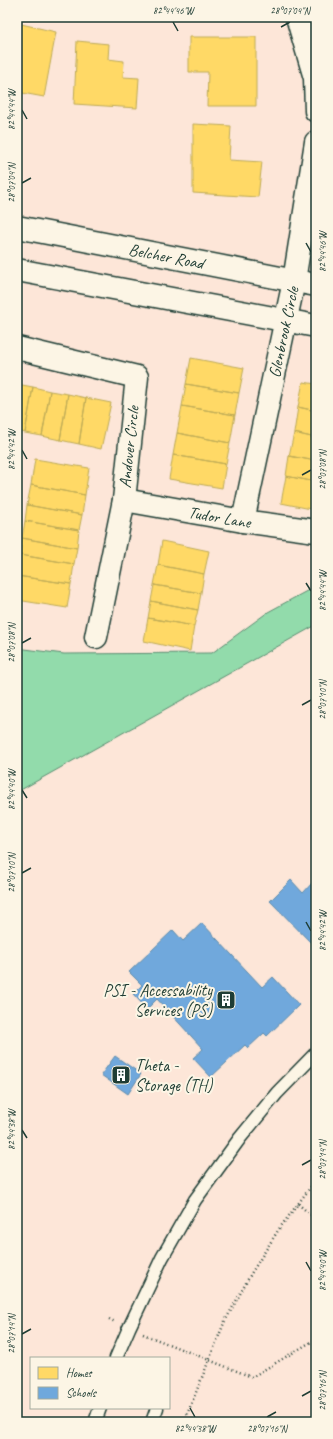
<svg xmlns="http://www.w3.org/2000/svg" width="333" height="1439" viewBox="0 0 333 1439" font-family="Caveat,sans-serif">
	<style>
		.green { fill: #92dbab; stroke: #588c70 }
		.homes { fill: #ffd966; stroke: #bcaa57 }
		.schools { fill: #6fa8dc; stroke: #5788aa }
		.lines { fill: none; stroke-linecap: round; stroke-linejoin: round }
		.lane-casing { stroke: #1f3d34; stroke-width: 15 }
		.street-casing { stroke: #1f3d34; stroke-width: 25 }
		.secondary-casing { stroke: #1f3d34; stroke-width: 25 }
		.path { stroke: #1f3d34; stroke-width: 2.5; stroke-dasharray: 1 3; stroke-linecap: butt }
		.lane { stroke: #fcf5e5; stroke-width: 12 }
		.street { stroke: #fcf5e5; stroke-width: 22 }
		.secondary { stroke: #fcf5e5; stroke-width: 22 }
		.ticks { fill: none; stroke: #1f3d34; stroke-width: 1.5 }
		.labels { text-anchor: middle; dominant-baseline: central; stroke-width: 4; stroke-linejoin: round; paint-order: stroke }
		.street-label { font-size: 17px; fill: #1f3d34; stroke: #fcf5e5 }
		.poi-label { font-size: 17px; fill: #1f3d34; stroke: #fcf5e5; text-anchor: end }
		.neatline { fill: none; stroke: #1f3d34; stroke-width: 1.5 }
		.ticks-label { font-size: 10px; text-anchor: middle; fill: #1f3d34 }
	</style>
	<rect width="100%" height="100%" fill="#fde6d8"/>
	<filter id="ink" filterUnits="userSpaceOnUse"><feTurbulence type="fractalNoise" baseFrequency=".025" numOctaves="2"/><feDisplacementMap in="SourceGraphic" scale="8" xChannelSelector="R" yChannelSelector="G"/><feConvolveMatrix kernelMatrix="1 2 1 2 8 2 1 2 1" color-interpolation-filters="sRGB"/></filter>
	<g filter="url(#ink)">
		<path class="green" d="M316 586V625L17 792V648L64 654 212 653 268 612Z"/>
		<path class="homes" d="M17 23 56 32 44 97 17 92Z
			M189 37H256V106H207L208 72H189Z
			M77 41 109 44 108 59 124 61 123 77 139 78 137 108 74 104Z
			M193 124 231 126 229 160 262 162 258 197 193 193Z
			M191 358 244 368 239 393 186 384Z
			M303 382 316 384V411L298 407Z
			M17 384 33 387 25 433 17 431Z
			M186 384 239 393 235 415 182 406Z
			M33 387 50 391 42 436 25 433Z
			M50 391 68 394 60 440 42 436Z
			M68 394 86 398 79 444 60 440Z
			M86 398 111 403 101 449 79 444Z
			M182 406 235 415 230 443 177 433Z
			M298 407 316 411V438L294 433Z
			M177 433 230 443 226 464 173 455Z
			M294 433 316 438V461L289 456Z
			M173 455 226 464 222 488 169 479Z
			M289 456 316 461V482L286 476Z
			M35 459 89 468 85 495 31 485Z
			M286 476 316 482V510L281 503Z
			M31 485 85 495 82 515 27 505Z
			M27 505 82 515 79 530 25 521Z
			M25 521 79 530 77 548 22 538Z
			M22 538 77 548 74 564 20 555Z
			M162 541 209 551 204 574 158 565Z
			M20 555 74 564 71 584 17 576Z
			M158 565 204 574 201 593 154 585Z
			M17 576 71 584 67 608 17 600Z
			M154 585 201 593 198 610 151 601Z
			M151 601 198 610 194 626 148 618Z
			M148 618 194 626 190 651 144 641Z"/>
		<path class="schools" d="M291 880 303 893 313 882 316 885V948L270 901Z
			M202 923 262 987 273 977 299 1005 267 1036 264 1033 248 1048 245 1045 211 1077 193 1058 203 1049 157 999 147 1009 133 994 142 985 129 972 173 930 183 941Z
			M115 1056 141 1074 128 1094 101 1075Z"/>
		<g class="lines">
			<g class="lane-casing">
				<path id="lane" d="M116 1358 129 1328 162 1258 195 1200 240 1138 277 1093 316 1053
					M95 1422 100 1408
					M152 1422 157 1408"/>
			</g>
			<g class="street-casing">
				<g id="street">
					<path d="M297 17 315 78 316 111"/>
					<path d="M17 348 137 377 124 500 96 637"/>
					<path id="s1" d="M124 500 243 521 316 531"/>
					<path id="s2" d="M243 521 294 281 316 142"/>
				</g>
			</g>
			<g class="secondary-casing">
				<g id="secondary">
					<path id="s3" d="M17 227 316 285"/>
					<path d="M17 270 316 326"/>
				</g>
			</g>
			<path class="path" d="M298 1204 316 1219
				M109 1319 115 1322
				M143 1334 252 1377 316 1339
				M184 1422 224 1323 252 1272 279 1229 316 1180
				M304 1422 316 1415"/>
			<use href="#lane" class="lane"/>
			<use href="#street" class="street"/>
			<use href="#secondary" class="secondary"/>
		</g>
	</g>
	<path class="ticks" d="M173 22 178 31M281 27 290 22M22 110 27 119M22 183 31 178M306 243 311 252M22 450 27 459M302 475 311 470M306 583 311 591M22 643 31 638M302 705 311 700M22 790 27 798M22 873 31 868M306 922 311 931M22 1130 27 1138M302 1165 311 1160M306 1262 311 1271M22 1334 31 1329M302 1396 311 1391M190 1408 195 1417M267 1417 276 1412"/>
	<defs>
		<g id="building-square" transform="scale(1)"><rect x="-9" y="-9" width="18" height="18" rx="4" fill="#1f3d34" stroke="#fcf5e5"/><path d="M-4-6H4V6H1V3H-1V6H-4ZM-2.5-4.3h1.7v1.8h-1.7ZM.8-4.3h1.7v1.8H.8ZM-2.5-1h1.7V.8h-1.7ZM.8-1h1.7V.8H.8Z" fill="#fff"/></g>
	</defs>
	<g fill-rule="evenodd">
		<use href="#building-square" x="226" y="1000"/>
		<use href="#building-square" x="121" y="1075"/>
	</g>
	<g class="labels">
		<g class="street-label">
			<text stroke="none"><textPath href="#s3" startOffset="152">Belcher Road</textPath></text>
			<text stroke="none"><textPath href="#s2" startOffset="193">Glenbrook Circle</textPath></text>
			<text transform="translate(129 447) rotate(-84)">Andover Circle</text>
			<text stroke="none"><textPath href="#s1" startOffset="97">Tudor Lane</textPath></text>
		</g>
		<g class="poi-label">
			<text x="212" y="990">PSI - Accessability<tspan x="212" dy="20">Services (PS)</tspan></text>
			<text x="135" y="1065" text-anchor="start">Theta -<tspan x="135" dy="20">Storage (TH)</tspan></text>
		</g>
	</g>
	<rect width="333" height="1439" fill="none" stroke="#fcf5e5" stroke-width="44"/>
	<rect x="30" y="1357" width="140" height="52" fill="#fcf5e5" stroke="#a4ab9e"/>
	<rect x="38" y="1367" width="20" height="12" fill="#ffd966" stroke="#a4ab9e"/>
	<text x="66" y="1377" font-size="12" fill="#1f3d34">Homes</text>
	<rect x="38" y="1387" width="20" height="12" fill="#6fa8dc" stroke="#a4ab9e"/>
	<text x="66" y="1397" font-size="12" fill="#1f3d34">Schools</text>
	<rect x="22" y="22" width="289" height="1395" class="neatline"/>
	<g class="ticks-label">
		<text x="173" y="14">82°44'46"W</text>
		<text x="290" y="14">28°07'04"N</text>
		<text transform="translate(11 110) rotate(-90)" y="4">82°44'44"W</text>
		<text transform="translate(11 183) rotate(-90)" y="4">28°07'04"N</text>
		<text transform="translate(322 252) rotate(-90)" y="4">82°44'46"W</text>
		<text transform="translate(11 450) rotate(-90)" y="4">82°44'42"W</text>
		<text transform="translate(322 470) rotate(-90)" y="4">28°07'08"N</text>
		<text transform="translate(322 591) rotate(-90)" y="4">82°44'44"W</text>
		<text transform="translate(11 643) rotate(-90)" y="4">28°07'08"N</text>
		<text transform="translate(322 700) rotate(-90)" y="4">28°07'10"N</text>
		<text transform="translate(11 790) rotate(-90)" y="4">82°44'40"W</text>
		<text transform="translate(11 873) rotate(-90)" y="4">28°07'10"N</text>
		<text transform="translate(322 931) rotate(-90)" y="4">82°44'42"W</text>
		<text transform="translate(11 1130) rotate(-90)" y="4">82°44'38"W</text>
		<text transform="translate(322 1160) rotate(-90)" y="4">28°07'14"N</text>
		<text transform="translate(322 1271) rotate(-90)" y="4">82°44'40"W</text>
		<text transform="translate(11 1334) rotate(-90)" y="4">28°07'14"N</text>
		<text transform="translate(322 1391) rotate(-90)" y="4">28°07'16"N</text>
		<text x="195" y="1432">82°44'38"W</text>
		<text x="267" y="1432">28°07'16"N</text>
	</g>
</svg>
